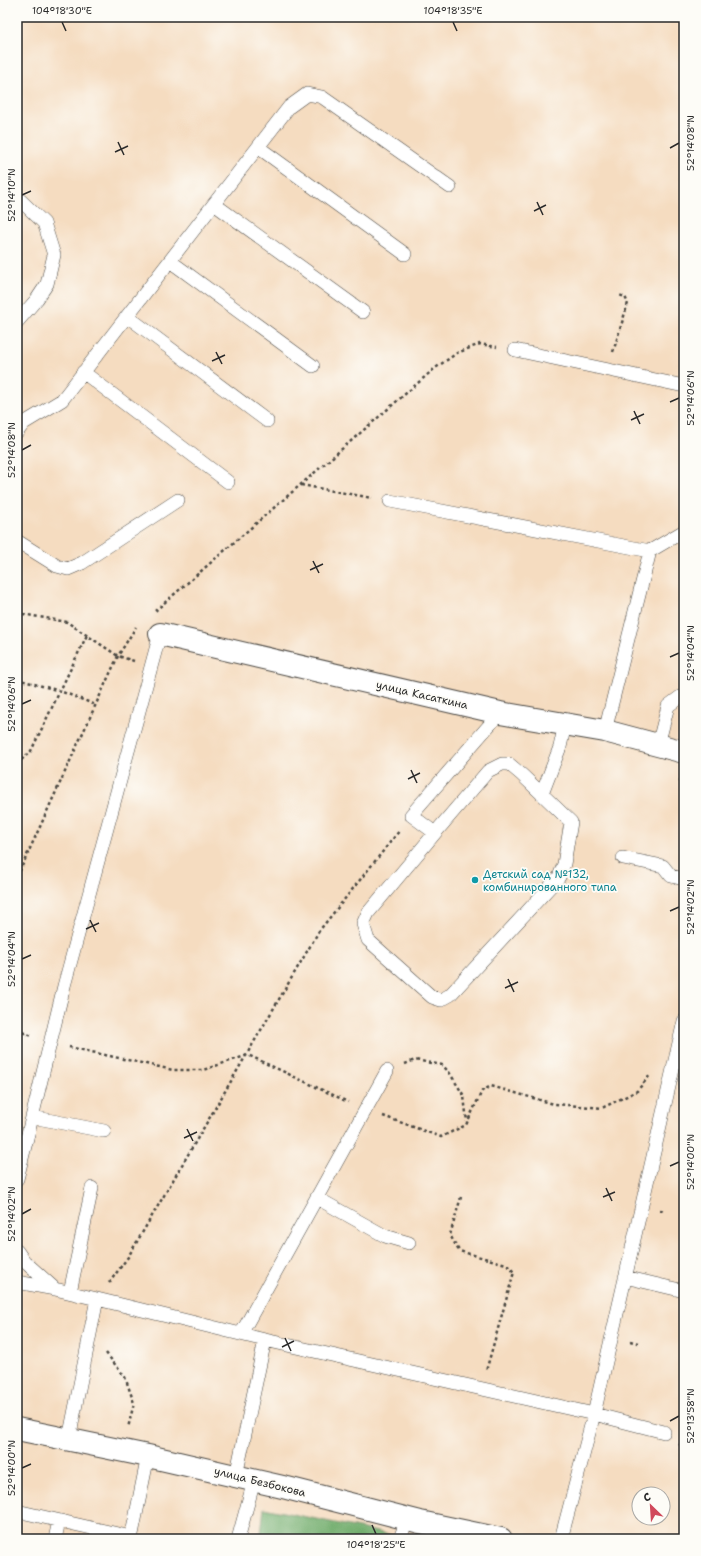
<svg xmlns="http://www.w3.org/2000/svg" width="701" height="1556" viewBox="0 0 701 1556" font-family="'Shantell Sans',sans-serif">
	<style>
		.forest { fill: #72ad6d; stroke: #4e6c4c }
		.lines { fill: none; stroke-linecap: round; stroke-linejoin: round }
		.service-casing { stroke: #494641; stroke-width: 14 }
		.minor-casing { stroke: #494641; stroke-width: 24 }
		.tertiary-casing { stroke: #494641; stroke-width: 24 }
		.path { stroke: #494641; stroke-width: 2.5; stroke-dasharray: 3 3; stroke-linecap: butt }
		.service { stroke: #fff; stroke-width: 13 }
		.minor { stroke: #fff; stroke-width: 22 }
		.tertiary { stroke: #fff; stroke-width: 22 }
		.ticks { fill: none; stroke: #2b2b2b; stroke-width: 1.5 }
		.culture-dot { fill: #0f9aa8; stroke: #fdfcf7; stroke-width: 1.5 }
		.labels { text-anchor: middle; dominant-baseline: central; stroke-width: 3.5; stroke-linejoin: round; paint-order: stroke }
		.street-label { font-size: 11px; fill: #2b2b2b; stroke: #fdfcf7 }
		.culture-label { font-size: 11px; fill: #0d838f; stroke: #fdfcf7; text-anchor: start }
		.neatline { fill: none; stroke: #2b2b2b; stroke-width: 1.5 }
		.ticks-label { font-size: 10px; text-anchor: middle; fill: #2b2b2b }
	</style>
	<rect width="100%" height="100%" fill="#fdfcf7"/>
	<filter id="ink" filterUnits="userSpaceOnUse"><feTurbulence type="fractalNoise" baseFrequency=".025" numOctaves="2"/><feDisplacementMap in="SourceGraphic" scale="8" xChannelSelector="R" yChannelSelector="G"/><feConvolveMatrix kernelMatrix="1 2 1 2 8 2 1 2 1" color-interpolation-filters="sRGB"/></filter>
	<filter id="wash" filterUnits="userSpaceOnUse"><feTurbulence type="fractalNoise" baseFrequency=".012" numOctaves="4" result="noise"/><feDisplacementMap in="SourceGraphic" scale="16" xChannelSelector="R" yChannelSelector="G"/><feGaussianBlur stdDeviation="0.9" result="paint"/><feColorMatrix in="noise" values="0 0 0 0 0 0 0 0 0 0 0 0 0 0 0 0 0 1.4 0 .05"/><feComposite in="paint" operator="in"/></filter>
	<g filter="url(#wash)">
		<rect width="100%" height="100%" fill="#f5dcc0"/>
		<path class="forest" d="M264 1508 411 1539H286L261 1533Z"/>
	</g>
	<g filter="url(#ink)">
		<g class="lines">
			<g class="service-casing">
				<path id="service" d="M258 147 405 254
					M17 197 44 223 54 255 47 284 37 299 17 322
					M214 204 363 312
					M170 261 313 366
					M127 316 267 421
					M515 350 684 386
					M83 372 228 482
					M17 432 24 423 62 400 289 107 307 94 322 97 450 187
					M390 501 650 551
					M17 541 57 566 68 569 82 563 178 500
					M605 731 650 551 684 531
					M658 745 668 706 680 697 684 698
					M542 794 560 747 565 724
					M435 833 488 771 502 764H509L522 775 571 822 564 864 559 877 450 995 441 1000 432 997 368 940 363 924 368 913 435 833 411 815 500 713
					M623 858 663 866 671 876 684 879
					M32 1117 104 1131
					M17 1179 64 986 160 634
					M317 1198 385 1236 409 1243
					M17 1251 24 1261 55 1289 97 1299
					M625 1277 684 1291
					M17 1282 55 1289
					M70 1292 92 1188
					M241 1334 387 1071
					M69 1439 97 1299 265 1340 594 1414 664 1432
					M236 1476 265 1340
					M17 1511 131 1537
					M55 1539 59 1521
					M131 1539 148 1456
					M238 1539 254 1481
					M400 1539 407 1519
					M561 1539 594 1414 684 1021"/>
			</g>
			<g class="minor-casing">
				<path id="minor" d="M160 634 500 713 605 731 684 752"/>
			</g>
			<g class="tertiary-casing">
				<path id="tertiary" d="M17 1429 148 1456 287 1488 420 1522 501 1539"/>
			</g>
			<path class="path" d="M613 352 628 303 625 297 619 295
				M301 485 372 498
				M155 611 434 369 457 353 480 344 497 347
				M17 613 67 622 118 656 134 661
				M17 679 60 691 96 705
				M17 764 31 751 87 635
				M680 782 681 775
				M17 877 118 656 136 627
				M17 1030 32 1036
				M69 1047 173 1070H203L248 1055 348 1102
				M405 1064 415 1060 442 1065 449 1072 464 1096 467 1122
				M383 1116 441 1137 466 1125 482 1091 491 1086 554 1104 602 1108 637 1091 651 1074
				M461 1197 450 1235 459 1251 506 1264 514 1272 486 1371
				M660 1210 665 1211
				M109 1283 128 1257 319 931 400 830
				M630 1341 638 1343
				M106 1353 125 1377 134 1403 128 1428
				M679 1444 684 1447"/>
			<use href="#service" class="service"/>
			<use href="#minor" class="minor"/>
			<use href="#tertiary" class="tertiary"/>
		</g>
	</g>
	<path class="ticks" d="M62 22 66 31M453 22 457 31M118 142 124 155M670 148 679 143M115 152 128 146M22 195 31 191M537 202 543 215M534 211 546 205M216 352 222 364M212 361 225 355M670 402 679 398M634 411 640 424M631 420 644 414M22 450 31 445M313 561 319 573M310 570 323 564M670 657 679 653M22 704 31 700M411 770 417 783M408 779 420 773M670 911 679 907M90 920 96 932M86 929 99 923M22 959 31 955M508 979 514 992M505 988 518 982M187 1129 193 1141M184 1138 197 1132M670 1166 679 1162M606 1188 612 1201M603 1197 615 1192M22 1214 31 1209M285 1338 291 1351M282 1347 294 1341M670 1421 679 1416M22 1468 31 1464M372 1525 376 1534"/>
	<circle class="culture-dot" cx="475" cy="880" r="4"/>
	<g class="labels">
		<g class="street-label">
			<text transform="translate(422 695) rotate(13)">улица Касаткина</text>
			<text transform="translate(260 1482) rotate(14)">улица Безбокова</text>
		</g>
		<g class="culture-label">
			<text x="483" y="874">Детский сад №132,<tspan x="483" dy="13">комбинированного типа</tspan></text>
		</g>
	</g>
	<rect width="701" height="1556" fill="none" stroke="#fdfcf7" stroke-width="44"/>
	<g transform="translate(651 1506) rotate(335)"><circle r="19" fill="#fdfcf7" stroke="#a9a8a5"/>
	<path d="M0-3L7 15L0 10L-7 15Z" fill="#d1495b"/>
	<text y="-6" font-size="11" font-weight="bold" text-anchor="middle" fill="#2b2b2b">С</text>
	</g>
	<rect x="22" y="22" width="657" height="1512" class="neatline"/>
	<g class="ticks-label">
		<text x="62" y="14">104°18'30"E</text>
		<text x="453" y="14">104°18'35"E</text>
		<text transform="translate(690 143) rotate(-90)" y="4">52°14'08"N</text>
		<text transform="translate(11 195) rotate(-90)" y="4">52°14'10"N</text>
		<text transform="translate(690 398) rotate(-90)" y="4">52°14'06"N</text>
		<text transform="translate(11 450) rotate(-90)" y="4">52°14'08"N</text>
		<text transform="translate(690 653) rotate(-90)" y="4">52°14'04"N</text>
		<text transform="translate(11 704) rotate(-90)" y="4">52°14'06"N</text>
		<text transform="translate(690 907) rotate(-90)" y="4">52°14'02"N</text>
		<text transform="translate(11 959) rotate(-90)" y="4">52°14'04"N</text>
		<text transform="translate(690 1162) rotate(-90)" y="4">52°14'00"N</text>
		<text transform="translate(11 1214) rotate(-90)" y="4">52°14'02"N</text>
		<text transform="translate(690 1416) rotate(-90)" y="4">52°13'58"N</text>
		<text transform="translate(11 1468) rotate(-90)" y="4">52°14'00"N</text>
		<text x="376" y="1548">104°18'25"E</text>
	</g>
</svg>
